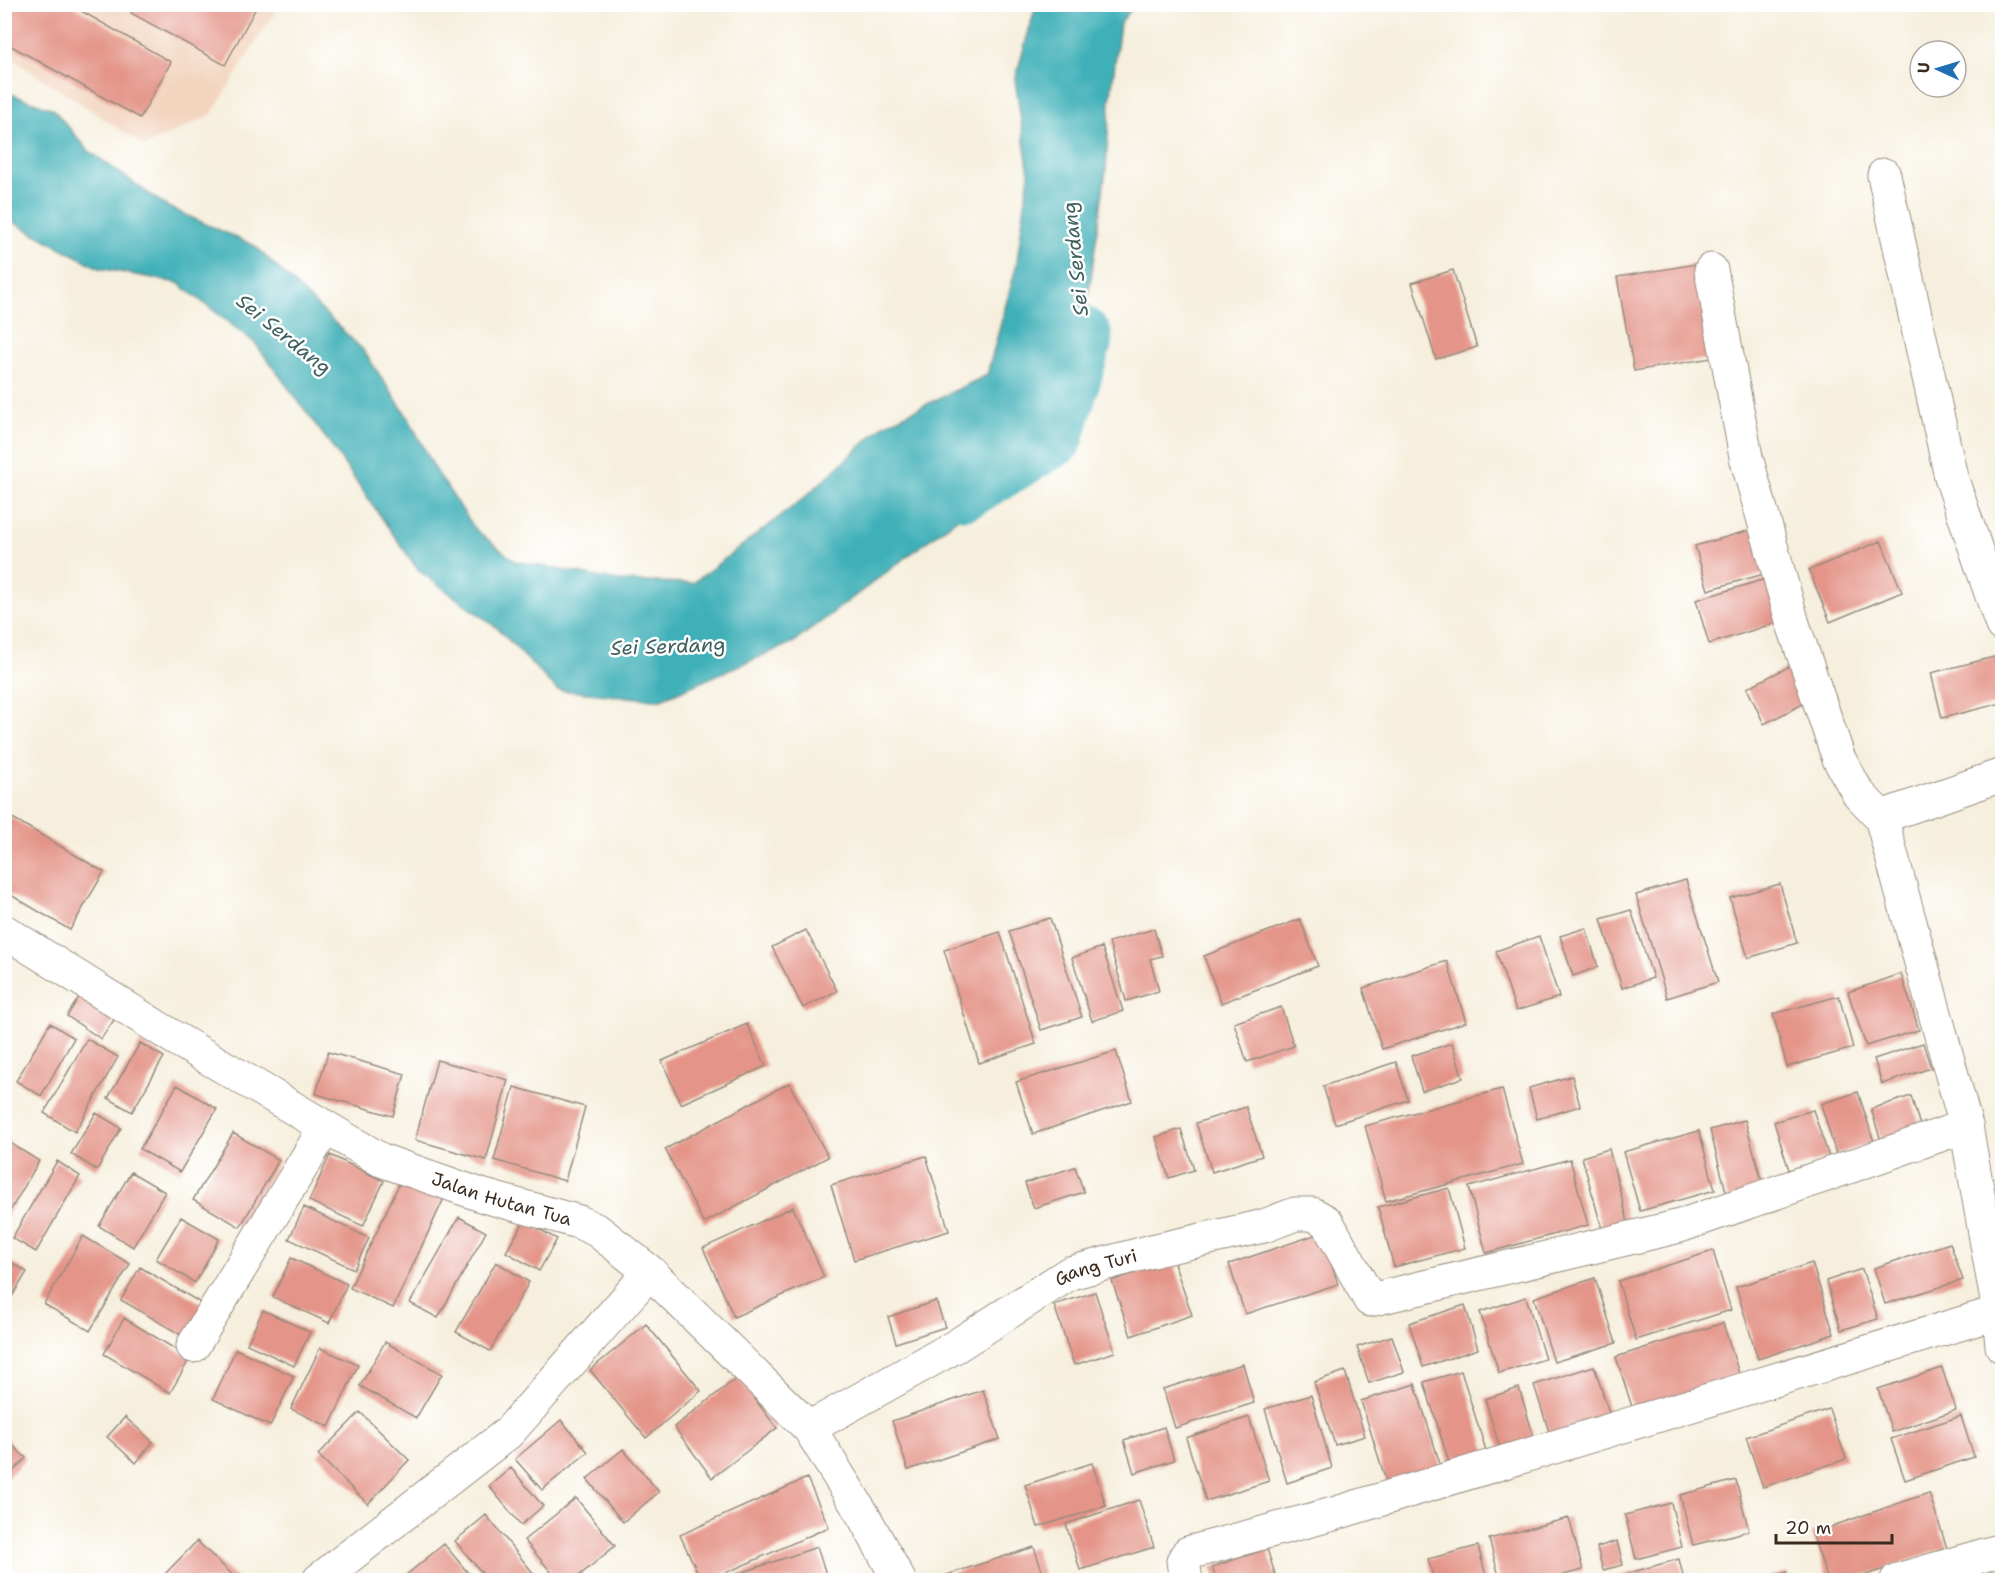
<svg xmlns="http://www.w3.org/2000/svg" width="2007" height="1585" viewBox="0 0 2007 1585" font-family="'Shantell Sans',sans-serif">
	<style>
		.built { fill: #f3d4be }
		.water { fill: #40b0b8; stroke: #3e6d6b; stroke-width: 1.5 }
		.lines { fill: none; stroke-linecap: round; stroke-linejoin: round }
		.river { stroke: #40b0b8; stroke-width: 69 }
		.building { fill: #e49488 }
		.minor-casing { stroke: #988c7e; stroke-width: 35 }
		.minor { stroke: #fff; stroke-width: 33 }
		.labels { text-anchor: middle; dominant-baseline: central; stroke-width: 5; stroke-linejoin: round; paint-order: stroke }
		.street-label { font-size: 18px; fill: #3b2a1e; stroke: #fff }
		.water-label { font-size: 20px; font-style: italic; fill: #3d605c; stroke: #fff }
	</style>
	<rect width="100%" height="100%" fill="#fff"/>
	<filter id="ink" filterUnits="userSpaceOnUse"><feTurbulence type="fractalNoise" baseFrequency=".0167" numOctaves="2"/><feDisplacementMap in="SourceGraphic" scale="12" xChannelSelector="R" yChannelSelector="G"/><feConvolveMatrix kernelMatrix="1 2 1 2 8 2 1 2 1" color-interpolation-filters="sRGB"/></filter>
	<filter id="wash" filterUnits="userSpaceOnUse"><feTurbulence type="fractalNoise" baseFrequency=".008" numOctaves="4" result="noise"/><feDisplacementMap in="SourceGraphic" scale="24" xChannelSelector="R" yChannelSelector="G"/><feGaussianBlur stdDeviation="1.35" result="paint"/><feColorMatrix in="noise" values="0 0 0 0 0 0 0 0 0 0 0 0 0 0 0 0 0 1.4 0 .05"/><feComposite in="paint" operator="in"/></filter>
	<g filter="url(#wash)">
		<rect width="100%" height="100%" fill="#f6efdd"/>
		<path class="built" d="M4 5H279L211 115 145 146 5 54Z"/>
		<path class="water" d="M1036 5H1135L1120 23 1110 102 1106 170 1088 298 1085 385 1025 465 978 503 794 642 659 700 557 690 497 628 418 570 331 445 255 343 178 283 99 268 5 218V92L53 109 88 150 168 207 255 246 363 350 409 419 435 469 475 529 515 561 619 581 693 583 804 498 884 425 987 375 1016 267 1029 174 1015 80Z"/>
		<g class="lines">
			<path class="river" d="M964 485 1050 434 1078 339"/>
		</g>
		<g id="blocks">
			<path class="building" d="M4 4H69L171 62 140 118 4 42Z
				M135 4H258L225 65 131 13Z
				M1696 264 1712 358 1634 371 1617 277Z
				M1453 270 1477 347 1436 359 1412 283Z
				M1761 527 1774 571 1708 590 1695 546Z
				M1881 541 1902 592 1830 622 1809 570Z
				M1772 577 1785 620 1709 644 1696 600Z
				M2002 655V703L1942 718 1931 673Z
				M1790 666 1807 702 1764 724 1747 688Z
				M4 813 104 872 70 930 4 891Z
				M1686 880 1718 982 1667 998 1636 895Z
				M1780 884 1797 943 1748 958 1730 898Z
				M1631 910 1653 978 1622 988 1601 919Z
				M1050 918 1082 1017 1041 1030 1009 931Z
				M1300 919 1318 966 1221 1003 1204 956Z
				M1586 928 1598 967 1573 976 1560 936Z
				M1154 929 1162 956 1150 959 1159 991 1126 1001 1109 942Z
				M806 930 837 991 803 1008 772 947Z
				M1000 932 1036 1044 979 1063 944 950Z
				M1539 936 1559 997 1516 1011 1496 951Z
				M1102 947 1123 1011 1092 1021 1072 958Z
				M1447 961 1466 1022 1382 1049 1363 988Z
				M1901 974 1919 1030 1866 1046 1848 992Z
				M81 994 116 1017 101 1039 67 1016Z
				M1839 996 1853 1048 1787 1067 1773 1014Z
				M1281 1007 1294 1046 1247 1062 1234 1023Z
				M50 1023 74 1038 41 1096 16 1081Z
				M747 1024 766 1066 681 1104 662 1061Z
				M87 1039 118 1057 75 1132 44 1113Z
				M140 1043 164 1057 132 1112 108 1098Z
				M1452 1043 1463 1078 1422 1091 1411 1056Z
				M1923 1043 1931 1068 1882 1084 1874 1059Z
				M1116 1051 1132 1101 1033 1134 1016 1082Z
				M328 1052 405 1074 393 1116 316 1094Z
				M437 1060 508 1080 486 1160 415 1140Z
				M1396 1062 1408 1100 1335 1124 1323 1086Z
				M1572 1076 1580 1106 1537 1119 1529 1088Z
				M789 1083 828 1157 704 1223 665 1149Z
				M177 1085 217 1109 180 1172 140 1149Z
				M514 1087 585 1107 565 1181 494 1160Z
				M1502 1089 1523 1164 1386 1201 1365 1126Z
				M1858 1092 1874 1142 1836 1154 1821 1104Z
				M1911 1096 1921 1129 1881 1141 1871 1109Z
				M1246 1107 1262 1156 1212 1172 1196 1123Z
				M1813 1110 1829 1157 1789 1170 1774 1122Z
				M96 1113 121 1128 97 1170 71 1154Z
				M1745 1120 1764 1189 1728 1199 1710 1130Z
				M1181 1129 1194 1170 1169 1178 1156 1137Z
				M1699 1131 1715 1190 1640 1211 1623 1152Z
				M233 1133 279 1160 240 1227 193 1200Z
				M5 1140 39 1161 5 1220Z
				M1609 1149 1628 1222 1602 1229 1582 1157Z
				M330 1155 384 1181 363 1226 309 1201Z
				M926 1156 949 1231 854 1260 831 1185Z
				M1570 1159 1588 1225 1486 1253 1469 1187Z
				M57 1161 80 1176 36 1252 12 1238Z
				M1075 1167 1084 1192 1034 1208 1025 1183Z
				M131 1172 165 1192 133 1247 99 1226Z
				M403 1176 445 1196 393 1308 350 1288Z
				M1449 1188 1465 1248 1394 1267 1378 1207Z
				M304 1207 369 1238 354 1269 289 1239Z
				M793 1207 824 1277 734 1317 703 1248Z
				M181 1217 219 1239 195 1283 156 1259Z
				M459 1217 486 1232 438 1318 410 1303Z
				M524 1221 557 1239 539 1271 506 1252Z
				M1321 1233 1338 1284 1245 1314 1229 1264Z
				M83 1236 130 1264 90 1331 44 1304Z
				M1950 1243 1963 1280 1885 1304 1874 1268Z
				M1713 1251 1731 1310 1636 1340 1618 1281Z
				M4 1258 27 1272 4 1310Z
				M291 1258 347 1284 329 1323 273 1297Z
				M1173 1260 1192 1315 1131 1336 1112 1281Z
				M496 1262 529 1282 490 1351 456 1332Z
				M1812 1263 1834 1334 1758 1359 1736 1287Z
				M140 1267 206 1306 188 1339 121 1300Z
				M1862 1269 1878 1319 1841 1330 1826 1281Z
				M1595 1278 1616 1343 1554 1362 1534 1298Z
				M1095 1292 1115 1352 1074 1365 1054 1305Z
				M1526 1297 1545 1359 1499 1373 1480 1312Z
				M936 1301 945 1327 896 1343 888 1317Z
				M1465 1305 1478 1349 1423 1367 1409 1323Z
				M263 1310 310 1332 294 1366 247 1344Z
				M124 1318 190 1358 170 1393 104 1354Z
				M1723 1323 1742 1383 1635 1416 1616 1357Z
				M646 1324 701 1391 646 1438 590 1370Z
				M1392 1336 1404 1372 1369 1383 1357 1347Z
				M385 1342 442 1374 416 1418 360 1386Z
				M320 1348 358 1365 329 1427 291 1409Z
				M236 1349 294 1376 270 1426 213 1399Z
				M1243 1364 1254 1403 1175 1428 1163 1389Z
				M1594 1366 1612 1422 1552 1441 1534 1385Z
				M1942 1368 1956 1410 1892 1432 1878 1389Z
				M1345 1371 1365 1436 1335 1445 1314 1382Z
				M1461 1371 1489 1460 1452 1472 1424 1382Z
				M738 1377 777 1428 712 1478 674 1427Z
				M1415 1384 1441 1467 1387 1484 1361 1401Z
				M1519 1388 1538 1451 1504 1461 1485 1399Z
				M983 1390 1000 1439 908 1470 892 1421Z
				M1311 1395 1332 1468 1287 1483 1265 1409Z
				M1829 1409 1846 1459 1763 1487 1746 1437Z
				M360 1412 409 1460 368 1504 318 1455Z
				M1961 1416 1974 1457 1905 1480 1891 1439Z
				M125 1417 153 1442 136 1463 107 1437Z
				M1249 1417 1269 1481 1206 1501 1186 1438Z
				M561 1420 588 1452 542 1490 515 1459Z
				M1164 1427 1174 1460 1134 1473 1124 1440Z
				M4 1437 26 1458 4 1481Z
				M623 1449 659 1492 623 1522 587 1479Z
				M1092 1463 1106 1506 1038 1527 1025 1485Z
				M511 1468 543 1506 521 1525 489 1486Z
				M807 1478 829 1527 710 1580H701L680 1535Z
				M1736 1480 1749 1531 1693 1545 1680 1495Z
				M1929 1493 1947 1548 1851 1580H1828L1812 1533Z
				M576 1498 615 1546 574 1580H558L524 1540Z
				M1139 1500 1154 1547 1080 1570 1066 1524Z
				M1671 1503 1682 1547 1636 1559 1625 1515Z
				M486 1515 539 1580H488L455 1541Z
				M1569 1518 1583 1570 1544 1580H1500L1489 1539Z
				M197 1541 238 1580H166L162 1577Z
				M1617 1541 1623 1565 1603 1570 1597 1547Z
				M444 1544 474 1580H400Z
				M1478 1546 1487 1580H1434L1428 1559Z
				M817 1547 828 1580H720Z
				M1034 1547 1045 1580H944L943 1576Z
				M1267 1549 1277 1580H1217L1212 1567Z
				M1679 1559 1684 1580H1604Z
				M1787 1572 1789 1580H1756Z"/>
		</g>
	</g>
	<g filter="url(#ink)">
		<use href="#blocks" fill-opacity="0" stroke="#988c7e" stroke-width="1.5"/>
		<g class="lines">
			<g class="minor-casing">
				<g id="minor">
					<path d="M1884 175 1951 477 2002 625"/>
					<path d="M1711 270 1746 457 1793 624 1839 759 1858 793 1881 817 1966 1126"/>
					<path d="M1881 817 2002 775"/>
					<path id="s1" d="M4 931 173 1037 381 1160 484 1196 579 1222 598 1231 650 1272 809 1428 863 1515 899 1580"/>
					<path d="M193 1346 325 1128"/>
					<path id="s2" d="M809 1428 956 1346 1070 1273 1156 1250 1264 1226 1295 1214H1313L1327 1222 1370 1300 1680 1226 1966 1126 1999 1312 2002 1346"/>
					<path d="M319 1580 508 1433 650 1272"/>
					<path d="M1186 1580 1183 1561 1188 1553 1333 1514 1999 1312"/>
					<path d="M1897 1580 2002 1550"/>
				</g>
			</g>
			<use href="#minor" class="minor"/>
		</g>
	</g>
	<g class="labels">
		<g class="street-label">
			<text stroke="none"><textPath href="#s1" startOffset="568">Jalan Hutan Tua</textPath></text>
			<text stroke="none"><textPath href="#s2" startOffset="330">Gang Turi</textPath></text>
		</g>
		<g class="water-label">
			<text transform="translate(1075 259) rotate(-96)">Sei Serdang</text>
			<text transform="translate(284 334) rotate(39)">Sei Serdang</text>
			<text transform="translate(668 646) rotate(-2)">Sei Serdang</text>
		</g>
	</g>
	<rect width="2007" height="1585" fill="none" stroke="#fff" stroke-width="24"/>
	<g transform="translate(1938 69) rotate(274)"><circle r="28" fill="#ffffff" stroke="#b1aaa5" stroke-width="1.5"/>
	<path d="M0-4.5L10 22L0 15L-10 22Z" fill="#1f6fb2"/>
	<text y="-9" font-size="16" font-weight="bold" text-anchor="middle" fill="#3b2a1e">U</text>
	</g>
	<path d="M1776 1534v9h116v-9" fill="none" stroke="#3b2a1e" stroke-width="3"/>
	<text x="1785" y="1534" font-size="18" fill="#3b2a1e" stroke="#ffffff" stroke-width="4.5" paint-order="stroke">20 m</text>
</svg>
